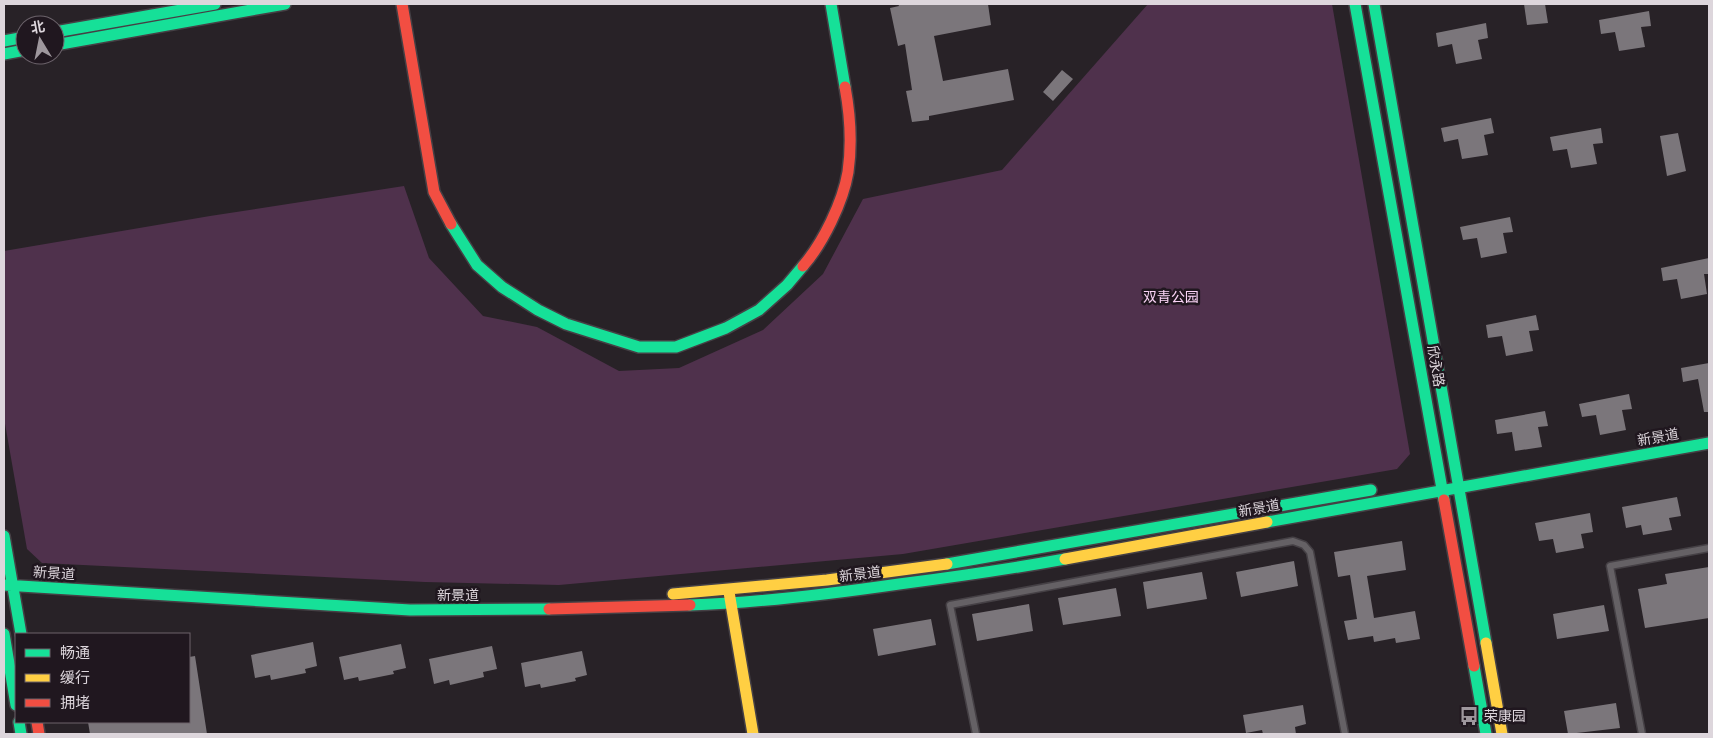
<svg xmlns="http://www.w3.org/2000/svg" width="1713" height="738" viewBox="0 0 1713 738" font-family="'Work Sans','Noto Sans SC',sans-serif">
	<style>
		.green { fill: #4f314c }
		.building { fill: #7b767b }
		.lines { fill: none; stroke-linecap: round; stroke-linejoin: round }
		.lane-casing { stroke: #454045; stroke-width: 9 }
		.fast-casing { stroke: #454045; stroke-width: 14 }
		.slow-casing { stroke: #454045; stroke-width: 14 }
		.jam-casing { stroke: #454045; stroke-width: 14 }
		.lane { stroke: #656165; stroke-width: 6 }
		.fast { stroke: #16e098; stroke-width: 11 }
		.slow { stroke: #ffcf43; stroke-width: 11 }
		.jam { stroke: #f24e42; stroke-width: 11 }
		.labels { text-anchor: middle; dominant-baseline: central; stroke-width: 5; stroke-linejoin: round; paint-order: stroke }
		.park-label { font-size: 14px; fill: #fbd5f7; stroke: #20171f }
		.street-label { font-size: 14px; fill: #ddd6dc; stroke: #20171f }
		.poi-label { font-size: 14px; fill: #ddd6dc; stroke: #20171f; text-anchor: start }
	</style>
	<rect width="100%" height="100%" fill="#282227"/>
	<path class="green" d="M1148 4H1332L1410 454 1397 469 903 554 559 585 425 582 42 563 27 549 4 418V251L210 216 404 186 429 258 483 316 537 327 619 371 679 368 763 330 823 274 863 199 1002 170Z"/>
	<path class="building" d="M898 4H988L991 25 934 36 943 81 1008 69 1014 100 929 116V120L912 122 906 91 912 90 905 44 898 46 890 8 899 6Z
		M1524 4H1545L1548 23 1527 25Z
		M1649 11 1651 26 1641 27 1645 47 1619 51 1615 32 1601 34 1599 20Z
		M1486 23 1488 38 1478 40 1482 59 1456 64 1452 44 1438 47 1436 33Z
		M1062 70 1073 79 1053 101 1043 92Z
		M1491 118 1494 133 1484 135 1488 155 1462 159 1458 139 1444 142 1441 128Z
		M1601 128 1603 143 1593 144 1597 164 1571 168 1567 149 1553 151 1550 137Z
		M1678 133 1686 171 1667 176 1660 136Z
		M1510 217 1513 232 1503 233 1507 253 1481 258 1477 238 1463 240 1460 227Z
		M1709 258V274H1704L1707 294 1681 299 1677 279 1663 281 1661 268Z
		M1536 315 1539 330 1529 331 1533 351 1506 356 1502 336 1488 338 1486 325Z
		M1709 363V412H1704L1698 379 1683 382 1681 368Z
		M1629 394 1632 409 1622 410 1626 430 1600 435 1596 415 1582 417 1579 404Z
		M1545 411 1548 426 1538 427 1542 447 1515 451 1512 432 1497 434 1495 420Z
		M1677 497 1681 516 1669 518 1672 530 1643 535 1641 525 1626 528 1622 507Z
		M1590 513 1593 532 1581 534 1584 548 1556 553 1553 539 1539 541 1535 523Z
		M1402 541 1406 570 1367 576 1374 618 1415 611 1420 639 1396 643 1395 638 1374 642 1373 636 1348 640 1344 621 1357 619 1350 575 1338 577 1334 552Z
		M1294 561 1298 586 1241 597 1236 572Z
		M1709 567V618L1645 628 1638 589 1667 584 1665 574Z
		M1202 572 1207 599 1147 609 1143 582Z
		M1116 588 1121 616 1063 625 1058 598Z
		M1029 604 1033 631 977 641 972 614Z
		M1604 605 1609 631 1557 639 1553 614Z
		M931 619 936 645 878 656 873 629Z
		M313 642 317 666 305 669 306 673 271 680 270 675 255 678 251 655Z
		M401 644 406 668 393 671 394 674 359 681 358 677 344 680 339 657Z
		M492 646 497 669 483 672 484 677 450 685 449 680 434 684 429 659Z
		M582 651 587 675 575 678 576 681 541 688 540 684 525 687 521 663Z
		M195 656 207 734H90L88 722H189V657Z
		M1616 703 1620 728 1568 734 1564 711Z
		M1303 705 1306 724 1295 727 1296 734H1263L1262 730 1246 733 1243 715Z"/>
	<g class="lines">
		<g class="lane-casing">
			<path id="lane" d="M976 734 950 605 1293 541 1304 545 1310 552 1345 734
				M1642 734 1610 566 1709 548"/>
		</g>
		<g class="fast-casing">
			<path id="fast" d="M831 4 845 87
				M1355 4 1444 500
				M1374 4 1486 643
				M55 32 215 4
				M4 41 25 37
				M55 45 285 4
				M4 54 25 50
				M451 224 477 265 502 287 538 310 566 324 639 347H676L726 328 759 310 787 285 803 266
				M1267 522 1709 443
				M4 536 21 634
				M947 564 1371 490
				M4 585 410 610 549 609
				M690 605C760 603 830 594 899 584 954 577 1010 569 1065 559
				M4 634 16 705
				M1474 666 1486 734
				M19 722 21 734"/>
		</g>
		<g class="slow-casing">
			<path id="slow" d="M1065 559 1267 522
				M729 592 753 734
				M673 594 827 580 947 564
				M1486 643 1502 734"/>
		</g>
		<g class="jam-casing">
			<path id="jam" d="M402 4 434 192 451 224
				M803 266C823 243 843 202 848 172 852 144 850 114 845 87
				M1444 500 1474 666
				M549 609 690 605
				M37 722 39 734"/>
		</g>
		<use href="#lane" class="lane"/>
		<use href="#fast" class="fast"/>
		<use href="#slow" class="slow"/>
		<use href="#jam" class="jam"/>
	</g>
	<defs>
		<g id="bus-bare" transform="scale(1.5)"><path d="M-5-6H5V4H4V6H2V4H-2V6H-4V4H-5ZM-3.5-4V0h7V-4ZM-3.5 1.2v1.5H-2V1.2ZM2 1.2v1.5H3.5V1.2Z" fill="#9e979d" stroke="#20171f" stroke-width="2.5" paint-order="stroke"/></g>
	</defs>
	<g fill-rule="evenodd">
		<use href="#bus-bare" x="1469" y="716"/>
	</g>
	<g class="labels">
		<g class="park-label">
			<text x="1171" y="297">双青公园</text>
		</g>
		<g class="street-label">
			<text transform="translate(1436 366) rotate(80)">欣永路</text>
			<text transform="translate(1658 437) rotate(-10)">新景道</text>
			<text transform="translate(1259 508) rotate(-10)">新景道</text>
			<text transform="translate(54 573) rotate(4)">新景道</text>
			<text transform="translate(860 574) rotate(-7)">新景道</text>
			<text x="458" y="595">新景道</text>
		</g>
		<g class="poi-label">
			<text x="1484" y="716">荣康园</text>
		</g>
	</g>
	<rect width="1713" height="738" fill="none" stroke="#ddd6dc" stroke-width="10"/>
	<rect x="15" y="633" width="175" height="90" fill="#20171f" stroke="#6c636b"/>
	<rect x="25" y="649" width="25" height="8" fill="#16e098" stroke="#6c636b"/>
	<text x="60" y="658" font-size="15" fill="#ddd6dc">畅通</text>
	<rect x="25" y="674" width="25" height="8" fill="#ffcf43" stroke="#6c636b"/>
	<text x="60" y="683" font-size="15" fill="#ddd6dc">缓行</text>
	<rect x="25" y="699" width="25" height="8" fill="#f24e42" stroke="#6c636b"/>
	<text x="60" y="708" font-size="15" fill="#ddd6dc">拥堵</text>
	<g transform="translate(40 40) rotate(350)"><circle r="24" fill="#20171f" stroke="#6c636b"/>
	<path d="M0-4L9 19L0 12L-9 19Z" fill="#9e979d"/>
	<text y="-8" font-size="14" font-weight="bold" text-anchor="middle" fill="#ddd6dc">北</text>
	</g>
</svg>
